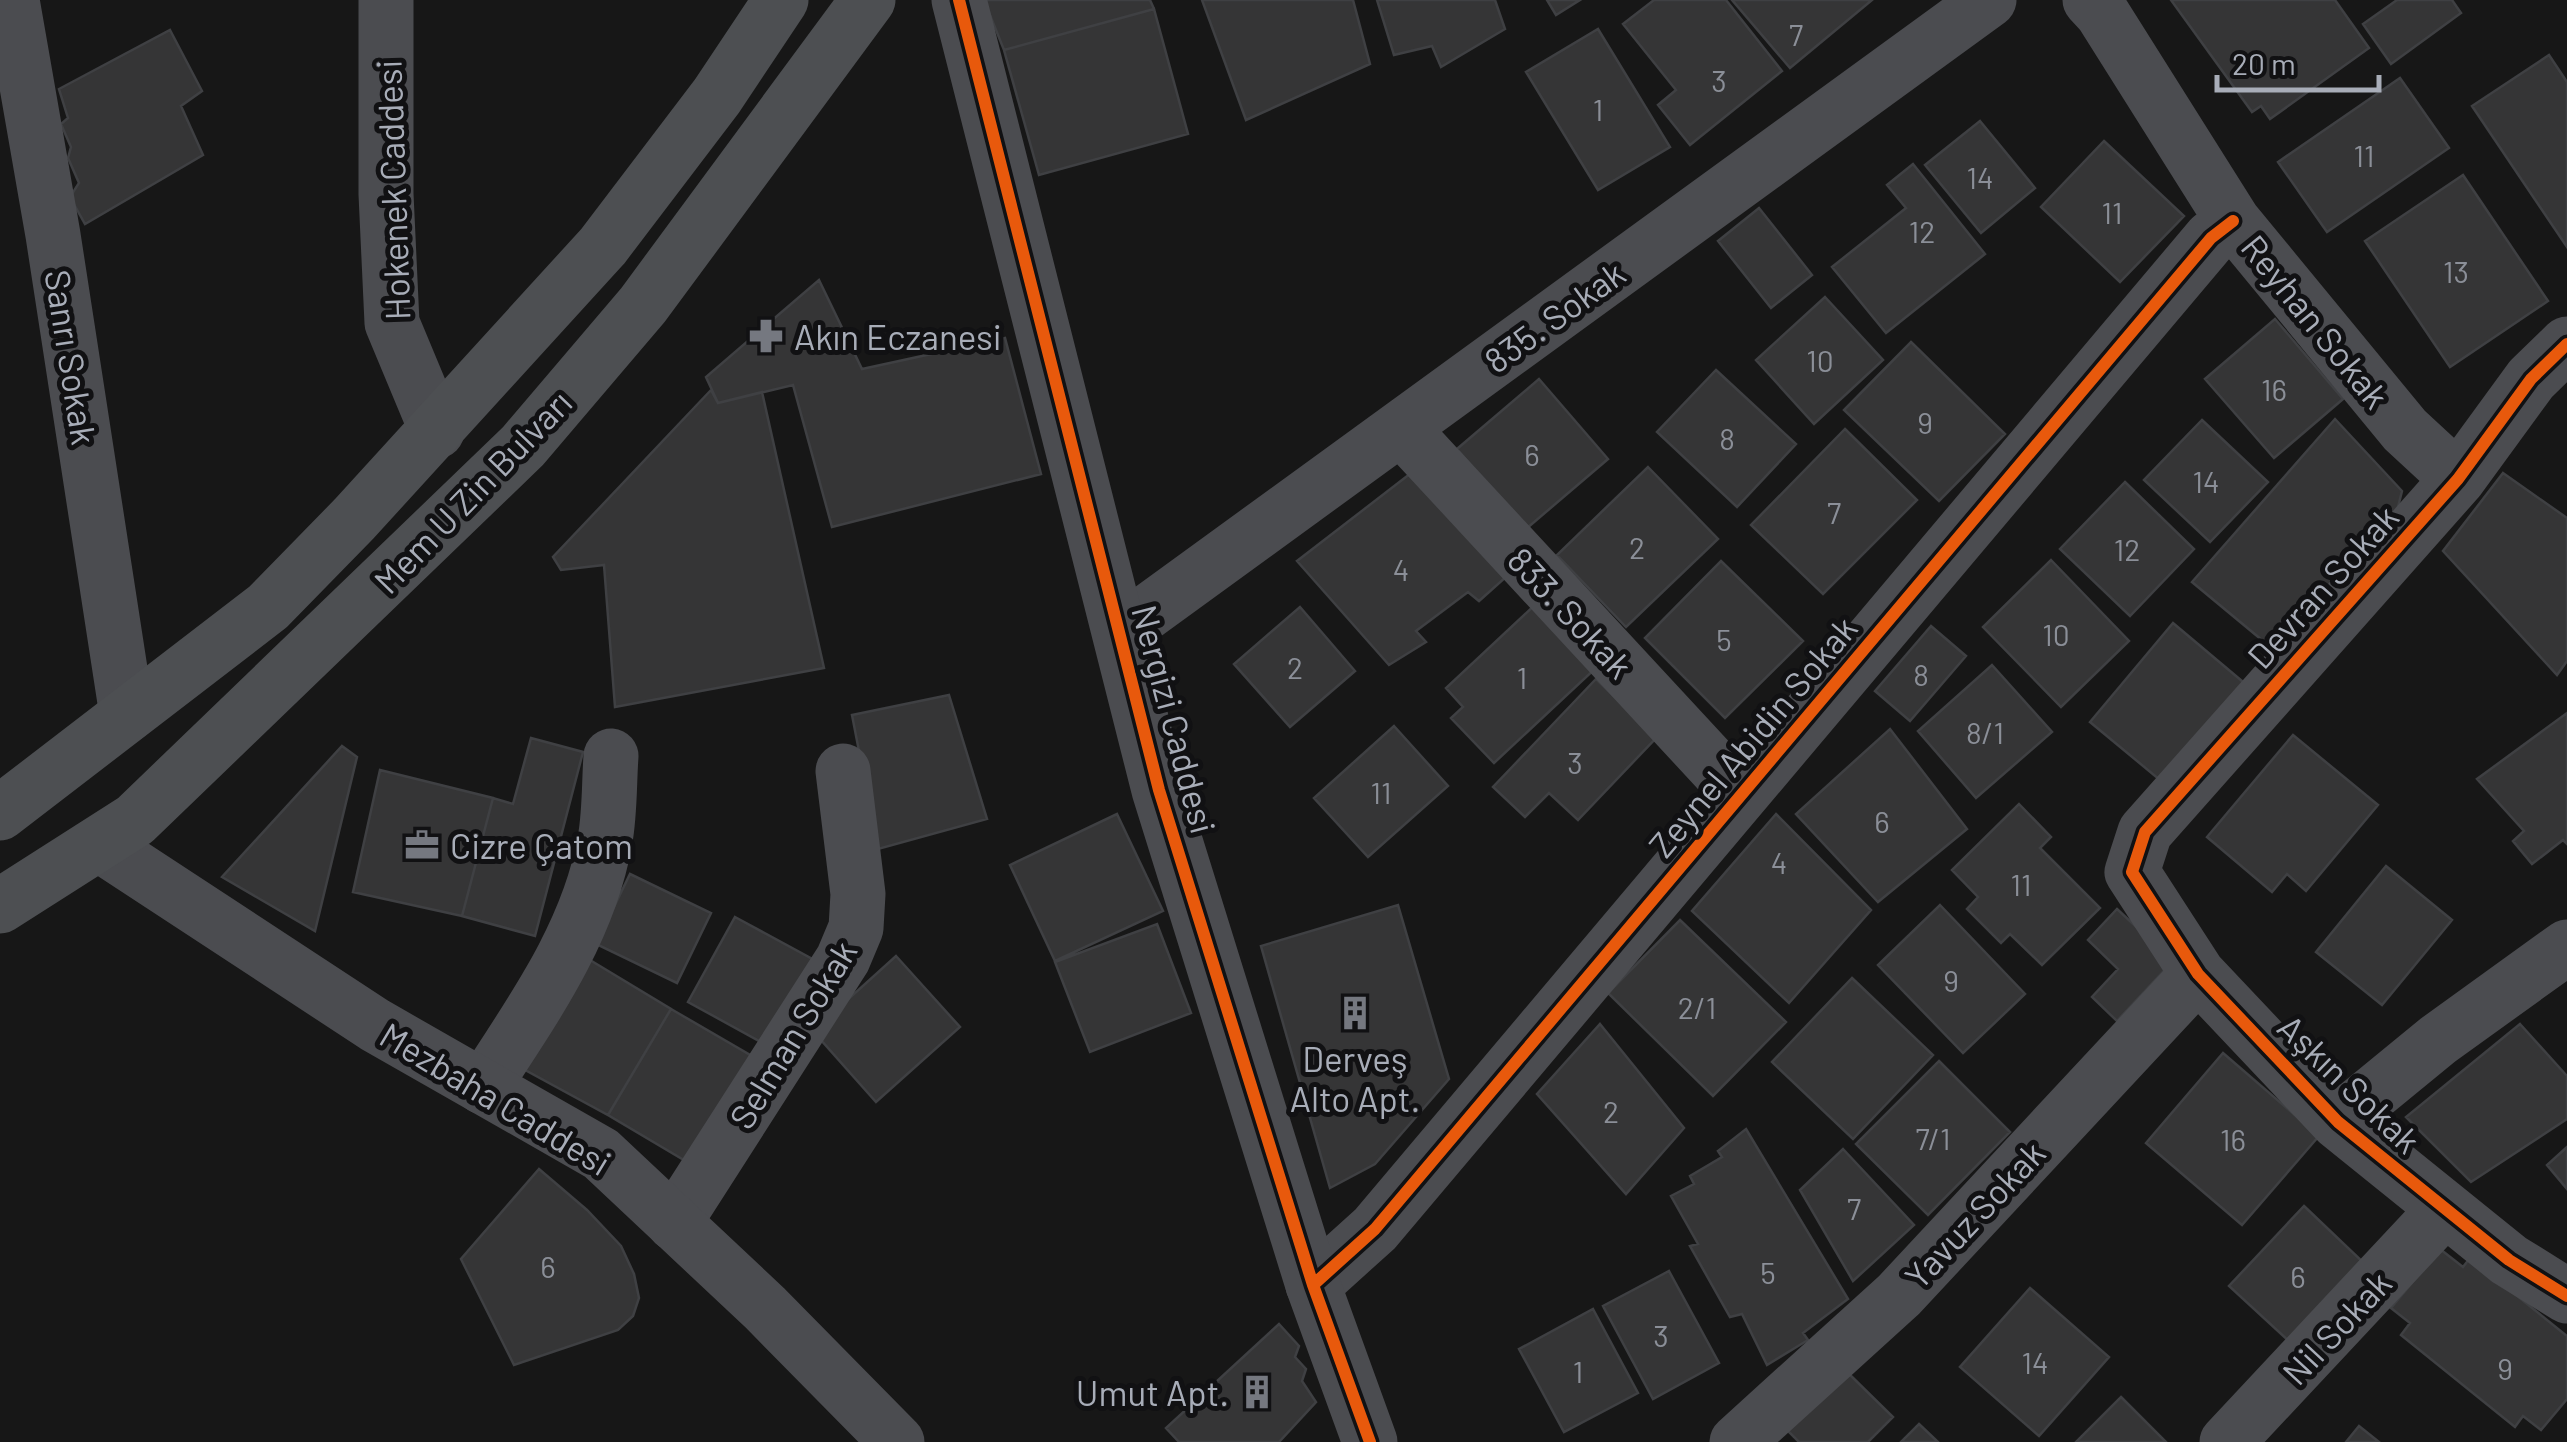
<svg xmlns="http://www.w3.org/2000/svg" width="2567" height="1442" viewBox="0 0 2567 1442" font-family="Barlow,sans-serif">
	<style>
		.building { fill: #353536; stroke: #3f4043; stroke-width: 2.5 }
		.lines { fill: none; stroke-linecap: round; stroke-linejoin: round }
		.minor { stroke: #4b4c50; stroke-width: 55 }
		.tertiary { stroke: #4b4c50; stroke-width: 55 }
		.primary { stroke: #4d4f52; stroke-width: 55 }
		.cycleway-casing { stroke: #111113; stroke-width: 19 }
		.cycleway { stroke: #e8590c; stroke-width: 12 }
		.labels { text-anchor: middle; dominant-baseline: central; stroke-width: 10; stroke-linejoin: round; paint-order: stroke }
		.number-label { font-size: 30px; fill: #8b8f98 }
		.street-label { font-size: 35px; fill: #a8adb8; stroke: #111113 }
		.poi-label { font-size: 35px; fill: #a8adb8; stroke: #111113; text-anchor: start }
	</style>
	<rect width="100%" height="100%" fill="#171717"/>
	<path class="building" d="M984 0H1150L1154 9 1004 50Z
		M1202 0H1353L1370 64 1246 120Z
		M1377 0H1495L1505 29 1441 67 1432 46 1394 55Z
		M1547 0H1580L1556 15Z
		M1654 0H1726L1782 71 1690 145 1658 105 1676 90 1623 24Z
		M1732 0H1872L1790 68Z
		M2171 0H2335L2369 48 2270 119 2261 106 2252 112Z
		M2397 0H2452L2461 13 2391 64 2363 24Z
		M1154 9 1188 134 1039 175 1004 50Z
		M1598 29 1670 147 1598 190 1526 72Z
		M170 30 202 91 181 106 203 155 85 224 70 197 79 183 68 158 71 147 61 124 68 118 59 89Z
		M2549 55 2567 82V247L2472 106Z
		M2400 78 2449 148 2327 232 2278 162Z
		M1980 121 2035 188 1981 233 1925 165Z
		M2104 141 2184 216 2120 282 2041 207Z
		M1913 164 1985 254 1886 333 1832 267 1906 208 1887 185Z
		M2463 175 2548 301 2450 367 2365 241Z
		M1759 208 1812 275 1771 308 1718 241Z
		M819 280 862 369 1005 338 1041 474 832 527 793 385 718 403 706 377Z
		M1825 297 1883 360 1814 424 1756 360Z
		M2275 319 2343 399 2274 458 2205 379Z
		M1911 342 2005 434 1939 501 1844 410Z
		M1716 370 1796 444 1737 507 1657 432Z
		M1539 379 1608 459 1526 529 1457 449Z
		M711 390 718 403 762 392 824 668 615 707 604 565 561 570 553 557Z
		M2335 419 2402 491 2396 515 2286 640 2268 645 2192 582Z
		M2202 420 2268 482 2210 542 2144 480Z
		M1845 429 1917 500 1823 594 1751 525Z
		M1648 467 1718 539 1626 627 1557 555Z
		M1415 470 1506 577 1479 601 1468 592 1416 631 1426 642 1389 665 1297 561Z
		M2503 473 2567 518V661L2557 675 2443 551Z
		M2125 482 2194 549 2130 616 2060 549Z
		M2051 560 2129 641 2061 707 1983 627Z
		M1721 561 1803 641 1725 718 1645 638Z
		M1538 602 1598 666 1494 763 1451 718 1463 707 1446 688Z
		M1300 607 1355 671 1290 727 1234 664Z
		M2173 623 2249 687 2166 785 2090 722Z
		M1931 626 1966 656 1910 721 1875 691Z
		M1992 665 2052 732 1976 798 1918 731Z
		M1596 679 1657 737 1578 820 1549 793 1525 817 1493 787Z
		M949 695 987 819 878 849 852 715Z
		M2567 713V844L2563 840 2532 864 2513 841 2524 831 2477 779Z
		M1394 726 1448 786 1368 857 1314 798Z
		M1890 729 1967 829 1878 902 1796 814Z
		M2293 735 2378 805 2306 891 2287 874 2272 892 2207 837Z
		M531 738 583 752 535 936 462 916 493 798 513 804Z
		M342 746 357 757 315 931 222 877Z
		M380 770 493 798 462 916 353 892Z
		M2019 804 2051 837 2040 848 2100 908 2042 965 2010 934 2001 943 1967 909 1978 897 1952 870Z
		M1117 814 1163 911 1055 961 1010 865Z
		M1776 814 1871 910 1789 1003 1692 911Z
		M2386 866 2452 920 2382 1005 2316 952Z
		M630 874 711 913 677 983 596 944Z
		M1398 905 1449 1079 1375 1164 1330 1188 1261 946Z
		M1940 905 2025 994 1963 1053 1878 965Z
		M2117 909 2173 961 2117 1021 2092 997 2118 969 2088 940Z
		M735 917 816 961 761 1042 688 1002Z
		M1680 920 1786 1022 1713 1096 1608 993Z
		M1157 924 1191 1013 1090 1052 1055 962Z
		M580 954 671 1009 608 1115 516 1065Z
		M896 956 960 1027 876 1102 813 1031Z
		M1852 978 1933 1055 1853 1139 1772 1062Z
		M671 1009 757 1059 694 1166 608 1115Z
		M1600 1024 1684 1128 1626 1194 1537 1094Z
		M2520 1024 2567 1076V1119L2471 1182 2406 1117Z
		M2223 1053 2319 1136 2242 1225 2146 1143Z
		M1939 1061 2010 1132 1928 1215 1856 1144Z
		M1746 1129 1848 1299 1803 1333 1808 1340 1767 1365 1742 1314 1730 1317 1690 1246 1698 1244 1671 1196 1694 1184 1690 1176 1722 1157 1718 1151Z
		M2567 1147V1189L2547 1165Z
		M1843 1149 1914 1225 1853 1281 1800 1190Z
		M539 1169 587 1210 621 1246 634 1274 639 1298 633 1316 618 1330 514 1365 461 1259Z
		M2304 1206 2366 1265 2292 1344 2229 1286Z
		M2440 1249 2463 1267 2470 1258 2567 1336V1399L2541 1430 2523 1416 2515 1427 2401 1335 2410 1323 2391 1308Z
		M1669 1271 1719 1363 1653 1399 1603 1306Z
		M2030 1288 2109 1357 2039 1436 1960 1367Z
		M1593 1309 1638 1393 1564 1432 1519 1349Z
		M1279 1324 1299 1346 1295 1357 1306 1369 1302 1381 1316 1402 1279 1442H1179L1166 1428Z
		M1846 1371 1893 1417 1868 1442H1799L1787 1430Z
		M2121 1397 2166 1442H2076Z
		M1919 1424 1938 1442H1901Z
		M2359 1426 2379 1442H2346Z"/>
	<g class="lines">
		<path class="minor" d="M12 0 53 235 127 715
			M2090 0 2102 13 2233 221 2405 430 2458 479
			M2567 344 2531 379 2458 479 2145 832 2132 872 2198 974 2338 1122 2509 1260 2567 1296
			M1401 428 1741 795
			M1120 632 1989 0
			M483 1087C533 1010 589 932 605 840 610 813 609 784 611 756
			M2338 1122 2438 1040 2567 947
			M674 1223 843 959 856 928 858 894 843 771
			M1313 1285 1375 1229 2211 238 2233 221
			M1737 1442 1899 1295 2198 974
			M2227 1442 2444 1210"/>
		<path class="tertiary" d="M386 0V194L392 323 437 431
			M959 0 1159 790 1313 1285 1370 1442
			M99 844 375 1025 601 1154 765 1308 897 1442"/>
		<path class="primary" d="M0 813 268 607 354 519 603 246 717 96 781 0
			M0 906 135 820 523 446 643 305 868 0"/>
		<g class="cycleway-casing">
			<path id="cycleway" d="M959 0 1159 790 1313 1285 1370 1442
				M2567 344 2531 379 2458 479 2145 832 2132 872 2198 974 2338 1122 2509 1260 2567 1296
				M1313 1285 1375 1229 2211 238 2233 221"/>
		</g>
		<use href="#cycleway" class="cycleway"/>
	</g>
	<defs>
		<g id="pharmacy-bare" transform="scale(2.7)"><path d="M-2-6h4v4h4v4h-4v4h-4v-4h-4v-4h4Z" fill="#757880" stroke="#111113" stroke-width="2.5" paint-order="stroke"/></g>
		<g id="office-bare" transform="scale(2.7)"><path d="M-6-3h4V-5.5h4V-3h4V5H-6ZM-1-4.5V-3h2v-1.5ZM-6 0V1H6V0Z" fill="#757880" stroke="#111113" stroke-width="2.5" paint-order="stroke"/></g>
		<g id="building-bare" transform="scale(2.7)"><path d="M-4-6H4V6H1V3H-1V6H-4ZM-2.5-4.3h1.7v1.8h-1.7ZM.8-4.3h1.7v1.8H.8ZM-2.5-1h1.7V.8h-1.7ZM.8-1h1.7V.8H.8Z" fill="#757880" stroke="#111113" stroke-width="2.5" paint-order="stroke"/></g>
	</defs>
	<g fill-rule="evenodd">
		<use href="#pharmacy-bare" x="766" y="336"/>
		<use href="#office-bare" x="422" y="845"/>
		<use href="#building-bare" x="1355" y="1013"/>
		<use href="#building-bare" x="1257" y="1392"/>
	</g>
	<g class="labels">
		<g class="number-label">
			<text x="1796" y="34">7</text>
			<text x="1719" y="80">3</text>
			<text x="1598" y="109">1</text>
			<text x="2364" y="155">11</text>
			<text x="1980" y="177">14</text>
			<text x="2112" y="212">11</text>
			<text x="1922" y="231">12</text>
			<text x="2456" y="271">13</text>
			<text x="1820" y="360">10</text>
			<text x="2274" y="389">16</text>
			<text x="1925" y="422">9</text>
			<text x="1727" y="438">8</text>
			<text x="1532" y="454">6</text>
			<text x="2206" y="481">14</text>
			<text x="1834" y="512">7</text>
			<text x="1637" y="547">2</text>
			<text x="2127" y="549">12</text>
			<text x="1401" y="569">4</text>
			<text x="2056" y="634">10</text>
			<text x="1724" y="639">5</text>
			<text x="1295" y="667">2</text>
			<text x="1921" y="674">8</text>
			<text x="1522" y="677">1</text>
			<text x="1985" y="732">8/1</text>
			<text x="1575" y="762">3</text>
			<text x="1381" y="792">11</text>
			<text x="1882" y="821">6</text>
			<text x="1779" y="862">4</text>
			<text x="2021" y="884">11</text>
			<text x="1951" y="980">9</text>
			<text x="1697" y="1007">2/1</text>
			<text x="1611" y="1111">2</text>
			<text x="1933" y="1138">7/1</text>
			<text x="2233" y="1139">16</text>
			<text x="1854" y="1208">7</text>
			<text x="548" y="1266">6</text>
			<text x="1768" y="1272">5</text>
			<text x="2298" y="1276">6</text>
			<text x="1661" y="1335">3</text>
			<text x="2035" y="1362">14</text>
			<text x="2505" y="1368">9</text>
			<text x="1578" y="1371">1</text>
		</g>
		<g class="street-label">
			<text transform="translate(392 190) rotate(-92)">Hokenek Caddesi</text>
			<text transform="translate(1554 316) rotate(-36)">835. Sokak</text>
			<text transform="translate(2316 321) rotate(51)">Reyhan Sokak</text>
			<text transform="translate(72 357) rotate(81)">Sanrı Sokak</text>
			<text transform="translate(472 491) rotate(-46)">Mem U Zin Bulvarı</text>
			<text transform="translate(2322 586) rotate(-48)">Devran Sokak</text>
			<text transform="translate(1571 612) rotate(47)">833. Sokak</text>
			<text transform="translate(1175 719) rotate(75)">Nergizi Caddesi</text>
			<text transform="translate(1752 736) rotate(-50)">Zeynel Abidin Sokak</text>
			<text transform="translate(792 1034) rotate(-59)">Selman Sokak</text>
			<text transform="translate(2350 1083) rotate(44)">Aşkın Sokak</text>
			<text transform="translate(496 1098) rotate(31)">Mezbaha Caddesi</text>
			<text transform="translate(1974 1214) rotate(-47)">Yavuz Sokak</text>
			<text transform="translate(2336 1327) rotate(-47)">Nil Sokak</text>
		</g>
		<g class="poi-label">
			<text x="794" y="336">Akın Eczanesi</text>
			<text x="450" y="845">Cizre Çatom</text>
			<text x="1355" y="1058" text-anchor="middle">Derveş<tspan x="1355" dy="40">Alto Apt.</tspan></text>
			<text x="1229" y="1392" text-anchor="end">Umut Apt.</text>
		</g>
	</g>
	<path d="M2217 75v15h162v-15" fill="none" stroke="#a8adb8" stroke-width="5"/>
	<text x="2232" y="75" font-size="30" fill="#a8adb8" stroke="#111113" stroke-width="8" paint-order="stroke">20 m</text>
</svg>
